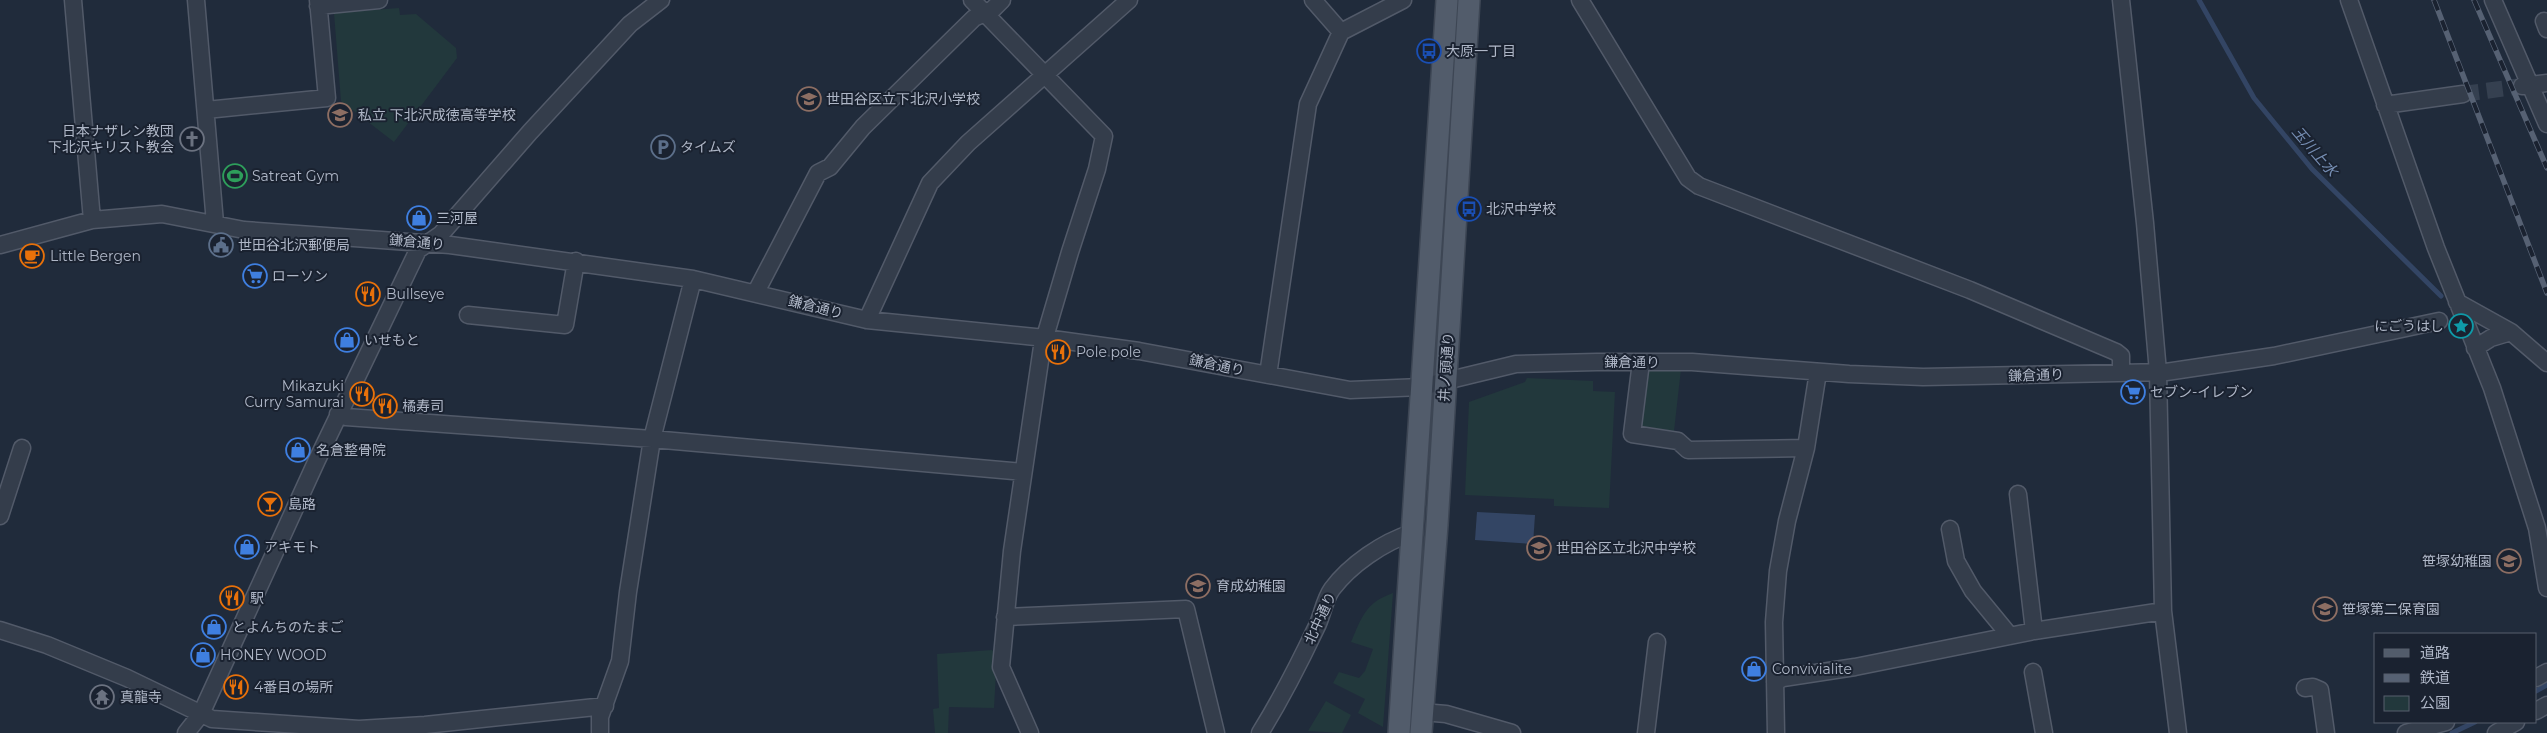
<svg xmlns="http://www.w3.org/2000/svg" width="2547" height="733" viewBox="0 0 2547 733" font-family="Montserrat,'Noto Sans JP',sans-serif">
	<style>
		.green { fill: #22383c }
		.water { fill: #334564 }
		.lines { fill: none; stroke-linecap: round; stroke-linejoin: round }
		.stream { stroke: #334564; stroke-width: 5 }
		.minor-tunnel { stroke: #354050; stroke-width: 16; stroke-dasharray: 16 8; stroke-linecap: butt }
		.minor-casing { stroke: #525a69; stroke-width: 19 }
		.major-casing { stroke: #3d4654; stroke-width: 24 }
		.minor { stroke: #343d4b; stroke-width: 16 }
		.major { stroke: #525c6b; stroke-width: 21 }
		.rail-casing { stroke: #566173; stroke-width: 5.5 }
		.rail { stroke: #1a2230; stroke-width: 4; stroke-dasharray: 11; stroke-linecap: butt }
		.labels { text-anchor: middle; dominant-baseline: central; stroke-width: 4; stroke-linejoin: round; paint-order: stroke }
		.poi-label { font-size: 14px; fill: #afb7c7; stroke: #1a2230; text-anchor: start }
		.street-label { font-size: 14px; fill: #afb7c7; stroke: #1a2230 }
		.water-label { font-size: 15px; font-style: italic; fill: #758db2; stroke: #1a2230 }
	</style>
	<rect width="100%" height="100%" fill="#202b3b"/>
	<path class="green" d="M399 8 400 15 416 14 456 48 457 58 394 142 341 101 334 13Z
		M1649 368 1681 369 1674 431 1640 426Z
		M1527 378 1593 381V391L1615 392 1609 508 1554 506V499L1465 495 1469 402 1525 382Z
		M1393 593 1383 727 1358 713 1365 699 1333 683 1339 672 1359 678 1365 671 1373 649 1351 642C1362 617 1365 603 1393 593Z
		M992 650 997 654 994 708 949 707 948 733H935L933 709 939 708 937 654Z
		M1326 701 1351 715 1342 733 1308 731Z"/>
	<path class="water" d="M1477 512 1535 515 1533 544 1475 540Z"/>
	<g class="lines">
		<path class="stream" d="M2199 0 2254 98 2312 169 2441 296
			M2536 691 2547 685
			M2452 733 2475 722"/>
		<path class="minor-tunnel" d="M2463 94 2522 86"/>
		<g class="minor-casing">
			<path id="minor" d="M73 0 92 220
				M196 0 215 223
				M972 0 1104 136 1097 169 1070 252 1042 347 1012 551 1001 667 1030 733
				M1313 0 1341 32
				M1580 0 1688 178 1699 186 1970 290 2116 352 2121 356V372
				M2121 0 2145 223 2158 372 2163 611 2178 733
				M2349 0 2436 248 2492 388 2537 528 2547 588
				M2493 0 2547 124
				M318 6 379 0
				M2544 21 2547 29
				M2522 86 2547 83
				M2385 105 2463 94
				M206 110 327 98 318 0
				M0 245 92 220 162 214 244 230 450 245 693 279 867 320 1045 338 1139 351 1350 390 1421 387 1516 364 1597 362H1692L1849 374 1923 377 2166 372 2274 356 2439 321
				M756 292 818 173 830 167 863 127 974 18 993 9 1002 0
				M2457 302 2511 332 2547 363
				M468 315 565 325 576 261
				M867 320 930 183 968 143 1129 0
				M2475 348 2491 338 2511 332
				M1641 362 1632 434 1678 441 1688 450 1806 448
				M1268 375 1308 104 1341 32 1403 0
				M338 414 346 417 652 439 1023 472
				M2018 494 2034 631
				M0 516 22 448
				M1950 529 1956 561 1973 591 2010 636
				M1005 617 1186 609 1216 733
				M0 630 47 645 127 678 212 719 359 729 425 725 605 706
				M2033 672 2044 733
				M2536 678 2547 672
				M1775 682 1783 678 1855 667 2034 631 2163 611
				M2305 688 2313 687 2320 690 2326 733
				M2536 711 2547 705
				M1422 712 1446 714 1512 733
				M186 733 201 714 317 460 418 250 441 234 530 132 630 24 661 0
				M600 733V717L620 661 628 592 652 439 693 279
				M1260 733C1281 699 1299 664 1316 628 1322 617 1324 600 1332 589 1350 565 1383 542 1412 533
				M1646 733 1657 642
				M1776 733 1774 622 1778 571 1787 521 1806 448 1818 372
				M2406 733 2446 722
				M2496 733 2516 722"/>
		</g>
		<g class="major-casing">
			<path id="major" d="M1399 733 1447 0
				M1421 733 1437 525 1469 0"/>
		</g>
		<use href="#minor" class="minor"/>
		<use href="#major" class="major"/>
		<g class="rail-casing">
			<path id="rail" d="M2434 0 2547 293
				M2474 0 2547 168"/>
		</g>
		<use href="#rail" class="rail"/>
	</g>
	<defs>
		<g id="bus-ring" transform="scale(1.25)"><circle r="9.5" fill="#1a2230" stroke="#1a4fb4" stroke-width="1.5"/><path d="M-5-6H5V4H4V6H2V4H-2V6H-4V4H-5ZM-3.5-4V0h7V-4ZM-3.5 1.2v1.5H-2V1.2ZM2 1.2v1.5H3.5V1.2Z" fill="#1a4fb4"/></g>
		<g id="school-ring" transform="scale(1.25)"><circle r="9.5" fill="#1a2230" stroke="#8d6e63" stroke-width="1.5"/><path d="M0-5L7-2L0 1L-7-2ZM-4 1L0 2.5L4 1V4Q0 6-4 4Z" fill="#8d6e63"/></g>
		<g id="church-ring" transform="scale(1.25)"><circle r="9.5" fill="#1a2230" stroke="#6b7280" stroke-width="1.5"/><path d="M-1.2-6h2.4v3.5h3.3v2.4h-3.3V6h-2.4V-.1h-3.3v-2.4h3.3Z" fill="#6b7280"/></g>
		<g id="parking-ring" transform="scale(1.25)"><circle r="9.5" fill="#1a2230" stroke="#5c6f8a" stroke-width="1.5"/><path d="M-3.5-5.5H1a3.5 3.5 0 0 1 0 7H-1V5.5H-3.5ZM-1-3.4V-.6H.8a1.4 1.4 0 0 0 0-2.8Z" fill="#5c6f8a"/></g>
		<g id="stadium-ring" transform="scale(1.25)"><circle r="9.5" fill="#1a2230" stroke="#2e9e5b" stroke-width="1.5"/><path d="M0-5a6.5 5 0 1 0 0 10a6.5 5 0 1 0 0-10ZM-3.5-1.8h7v3.6h-7Z" fill="#2e9e5b"/></g>
		<g id="shop-ring" transform="scale(1.25)"><circle r="9.5" fill="#1a2230" stroke="#3f7fe0" stroke-width="1.5"/><path d="M-5-2.5h2.3a2.7 3.5 0 0 1 5.4 0H5L5.5 6h-11ZM-1.5-2.5h3a1.5 2.3 0 0 0-3 0Z" fill="#3f7fe0"/></g>
		<g id="civic-ring" transform="scale(1.25)"><circle r="9.5" fill="#1a2230" stroke="#5c6f8a" stroke-width="1.5"/><path d="M-.6-6.5H3V-4.5H.6V-3L4-1V1h2V6H-6V1h2V-1L-.6-3ZM-1.2 2.5V6h2.4V2.5Z" fill="#5c6f8a"/></g>
		<g id="cafe-ring" transform="scale(1.25)"><circle r="9.5" fill="#1a2230" stroke="#e8710a" stroke-width="1.5"/><path d="M-5.5-4.5H6V0H3Q3 3.5 0 3.5H-2.5Q-5.5 3.5-5.5 0ZM3-3.2v2h1.7v-2ZM-6 4.5H4V6H-6Z" fill="#e8710a"/></g>
		<g id="supermarket-ring" transform="scale(1.25)"><circle r="9.5" fill="#1a2230" stroke="#3f7fe0" stroke-width="1.5"/><path d="M-6-5.5h2.5l.6 2H6L4.5 2H-2.5L-4.4-4H-6ZM-1.5 3.2a1.3 1.3 0 1 0 .1 0ZM3 3.2a1.3 1.3 0 1 0 .1 0Z" fill="#3f7fe0"/></g>
		<g id="restaurant-ring" transform="scale(1.25)"><circle r="9.5" fill="#1a2230" stroke="#e8710a" stroke-width="1.5"/><path d="M-5-6h1v4h1v-4h1v4h1v-4h1v5L-1.5 .5V6h-2V.5L-5-1ZM5-6V6H3V1.5H1.5Q1.5-4 5-6Z" fill="#e8710a"/></g>
		<g id="sight-ring" transform="scale(1.25)"><circle r="9.5" fill="#1a2230" stroke="#0f9aa8" stroke-width="1.5"/><path d="M0-6L1.8-2.2L6-1.7L2.9 1.2L3.7 5.4L0 3.3L-3.7 5.4L-2.9 1.2L-6-1.7L-1.8-2.2Z" fill="#0f9aa8"/></g>
		<g id="bar-ring" transform="scale(1.25)"><circle r="9.5" fill="#1a2230" stroke="#e8710a" stroke-width="1.5"/><path d="M-6-5H6L.8 .8V4.5H3.5V6h-7V4.5H-.8V.8Z" fill="#e8710a"/></g>
		<g id="temple-ring" transform="scale(1.25)"><circle r="9.5" fill="#1a2230" stroke="#6b7280" stroke-width="1.5"/><path d="M0-6L5-2H3V0L6.5 2.5H4V6H1.5V3h-3V6H-4V2.5H-6.5L-3 0V-2H-5Z" fill="#6b7280"/></g>
	</defs>
	<g fill-rule="evenodd">
		<use href="#bus-ring" x="1429" y="51"/>
		<use href="#school-ring" x="809" y="99"/>
		<use href="#school-ring" x="340" y="115"/>
		<use href="#church-ring" x="192" y="139"/>
		<use href="#parking-ring" x="663" y="147"/>
		<use href="#stadium-ring" x="235" y="176"/>
		<use href="#bus-ring" x="1469" y="209"/>
		<use href="#shop-ring" x="419" y="218"/>
		<use href="#civic-ring" x="221" y="245"/>
		<use href="#cafe-ring" x="32" y="256"/>
		<use href="#supermarket-ring" x="255" y="276"/>
		<use href="#restaurant-ring" x="368" y="294"/>
		<use href="#sight-ring" x="2461" y="326"/>
		<use href="#shop-ring" x="347" y="340"/>
		<use href="#restaurant-ring" x="1058" y="352"/>
		<use href="#supermarket-ring" x="2133" y="392"/>
		<use href="#restaurant-ring" x="362" y="394"/>
		<use href="#restaurant-ring" x="385" y="406"/>
		<use href="#shop-ring" x="298" y="450"/>
		<use href="#bar-ring" x="270" y="504"/>
		<use href="#shop-ring" x="247" y="547"/>
		<use href="#school-ring" x="1539" y="548"/>
		<use href="#school-ring" x="2509" y="561"/>
		<use href="#school-ring" x="1198" y="586"/>
		<use href="#restaurant-ring" x="232" y="598"/>
		<use href="#school-ring" x="2325" y="609"/>
		<use href="#shop-ring" x="214" y="627"/>
		<use href="#shop-ring" x="203" y="655"/>
		<use href="#shop-ring" x="1754" y="669"/>
		<use href="#restaurant-ring" x="236" y="687"/>
		<use href="#temple-ring" x="102" y="697"/>
	</g>
	<g class="labels">
		<g class="poi-label">
			<text x="1446" y="51">大原一丁目</text>
			<text x="826" y="99">世田谷区立下北沢小学校</text>
			<text x="358" y="115">私立 下北沢成徳高等学校</text>
			<text x="174" y="131" text-anchor="end">日本ナザレン教団<tspan x="174" dy="16">下北沢キリスト教会</tspan></text>
			<text x="680" y="147">タイムズ</text>
			<text x="252" y="176">Satreat Gym</text>
			<text x="1486" y="209">北沢中学校</text>
			<text x="436" y="218">三河屋</text>
			<text x="238" y="245">世田谷北沢郵便局</text>
			<text x="50" y="256">Little Bergen</text>
			<text x="272" y="276">ローソン</text>
			<text x="386" y="294">Bullseye</text>
			<text x="2444" y="326" text-anchor="end">にごうはし</text>
			<text x="364" y="340">いせもと</text>
			<text x="1076" y="352">Pole pole</text>
			<text x="344" y="386" text-anchor="end">Mikazuki<tspan x="344" dy="16">Curry Samurai</tspan></text>
			<text x="2150" y="392">セブン-イレブン</text>
			<text x="402" y="406">橘寿司</text>
			<text x="316" y="450">名倉整骨院</text>
			<text x="288" y="504">島路</text>
			<text x="264" y="547">アキモト</text>
			<text x="1556" y="548">世田谷区立北沢中学校</text>
			<text x="2492" y="561" text-anchor="end">笹塚幼稚園</text>
			<text x="1216" y="586">育成幼稚園</text>
			<text x="250" y="598">駅</text>
			<text x="2342" y="609">笹塚第二保育園</text>
			<text x="232" y="627">とよんちのたまご</text>
			<text x="220" y="655">HONEY WOOD</text>
			<text x="1772" y="669">Convivialite</text>
			<text x="254" y="687">4番目の場所</text>
			<text x="120" y="697">真龍寺</text>
		</g>
		<g class="street-label">
			<text transform="translate(417 242) rotate(5)">鎌倉通り</text>
			<text transform="translate(816 307) rotate(14)">鎌倉通り</text>
			<text x="1632" y="362">鎌倉通り</text>
			<text transform="translate(1217 365) rotate(12)">鎌倉通り</text>
			<text transform="translate(1446 367) rotate(-86)">井ノ頭通り</text>
			<text transform="translate(2036 375) rotate(-2)">鎌倉通り</text>
			<text transform="translate(1320 618) rotate(-65)">北中通り</text>
		</g>
		<g class="water-label">
			<text transform="translate(2315 151) rotate(49)">玉川上水</text>
		</g>
	</g>
	<rect x="2374" y="633" width="162" height="90" fill="#1a2230" stroke="#565e6c"/>
	<rect x="2384" y="649" width="25" height="8" fill="#525c6b" stroke="#565e6c"/>
	<text x="2420" y="658" font-size="15" fill="#afb7c7">道路</text>
	<rect x="2384" y="674" width="25" height="8" fill="#566173" stroke="#565e6c"/>
	<text x="2420" y="683" font-size="15" fill="#afb7c7">鉄道</text>
	<rect x="2384" y="696" width="25" height="15" fill="#22383c" stroke="#565e6c"/>
	<text x="2420" y="708" font-size="15" fill="#afb7c7">公園</text>
</svg>
